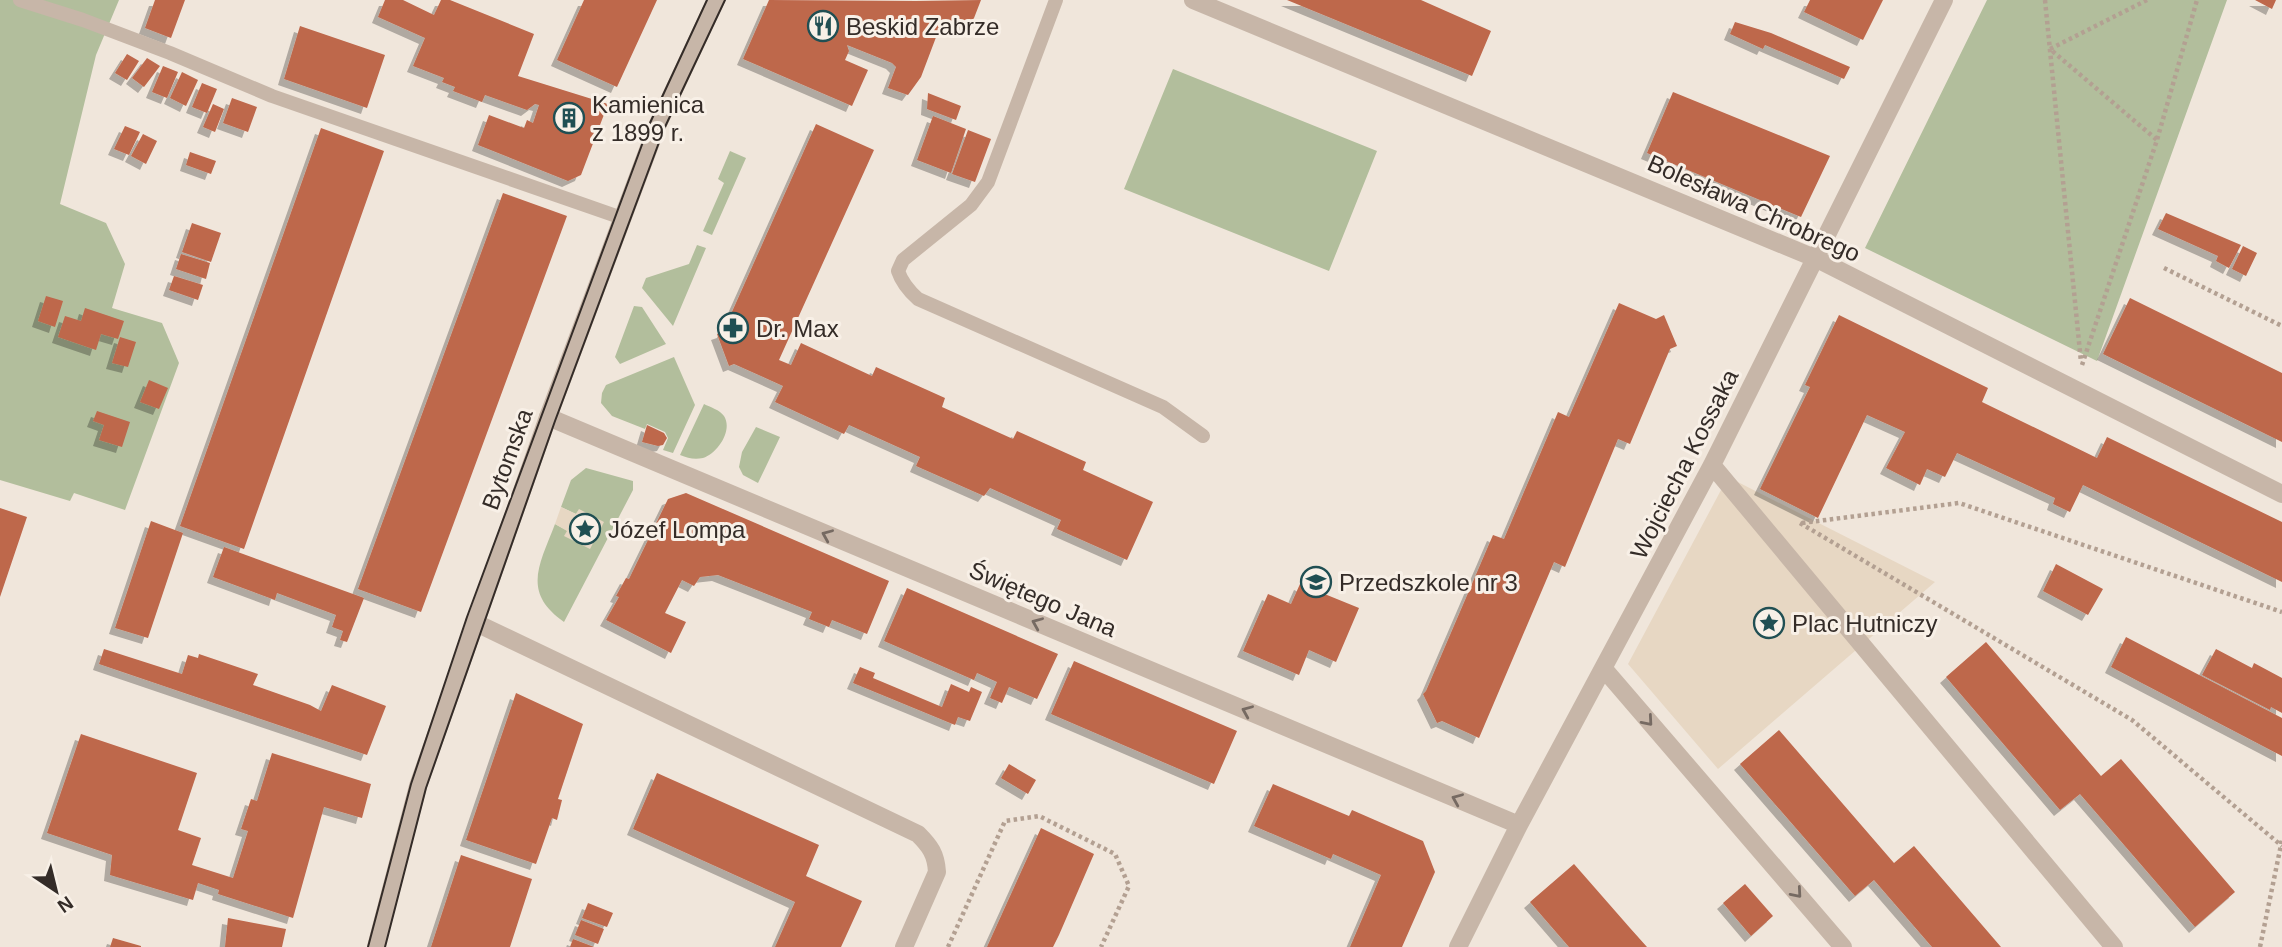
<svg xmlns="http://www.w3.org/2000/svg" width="2282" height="947" viewBox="0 0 2282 947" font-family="Helvetica,sans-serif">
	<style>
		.green { fill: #b2be9c }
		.plaza { fill: #e7d7c3 }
		.building { fill: #be674b; filter: url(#shadow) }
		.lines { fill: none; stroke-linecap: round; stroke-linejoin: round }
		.path { stroke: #b3a092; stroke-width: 4.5; stroke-dasharray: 3.5 3.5; stroke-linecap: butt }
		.service { stroke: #c7b6a8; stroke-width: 14 }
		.minor { stroke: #c7b6a8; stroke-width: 18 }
		.tertiary { stroke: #c7b6a8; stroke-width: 18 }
		.tram { stroke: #342c28; stroke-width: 2 }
		.oneway { stroke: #766a62 }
		.labels { text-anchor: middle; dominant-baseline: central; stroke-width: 6; stroke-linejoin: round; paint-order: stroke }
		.poi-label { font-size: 24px; fill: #342c28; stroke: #f8f0e7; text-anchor: start }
		.street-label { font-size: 24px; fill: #342c28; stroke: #f8f0e7 }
	</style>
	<defs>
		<filter id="shadow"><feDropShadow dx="-6" dy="6" stdDeviation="0" flood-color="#0004"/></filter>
	</defs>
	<rect width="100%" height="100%" fill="#f0e6db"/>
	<path class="green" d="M0 0H119L96 55 60 204 106 223 125 264 112 308 162 323 179 363 125 510 74 493 70 501 0 480Z
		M1987 0H2227L2097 361 1865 248Z
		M1173 69 1377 151 1329 271 1124 189Z
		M730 151 746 158 712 235 703 231 724 183 718 179Z
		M697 245 706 248 673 326 642 288 646 278 689 264Z
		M634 306 642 307 666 344 620 364 615 357Z
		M674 357 695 405 673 453 663 450 668 438 665 432 647 424 645 429 612 416 601 403 602 393 606 385Z
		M704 404C710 407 720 410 724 416 733 430 718 453 703 458 694 460 688 458 680 455Z
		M756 427 780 437 758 483 743 475 739 467 742 452Z
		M586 468 633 481V490L564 622C521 592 540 564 555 524L568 531 565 537 579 509 576 514 561 507 571 480Z"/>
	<path class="plaza" d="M1728 477 1935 582 1718 769 1628 664Z
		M561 507 576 514 579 509 604 522 590 549 564 536 567 531 555 524Z"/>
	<path class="building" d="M155 0H185L171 38 145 28Z
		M385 0H403L434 15 441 0H450L534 34 518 76 608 104 581 175 568 181 478 145 489 115 524 128 527 120 533 123 539 105 535 104 527 110 485 95 482 102 453 91 455 87 442 82 444 78 413 66 425 38 378 17Z
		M584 0H657L617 87 557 60Z
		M769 0 916 1 981 0 969 31 950 24 938 32 921 77 908 95 888 88 896 67 892 63 847 45 849 51 845 60 868 70 852 106 743 59Z
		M1287 0H1421L1491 31 1472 76Z
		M1810 0H1883L1863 40 1804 12Z
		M2255 0H2276L2272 9Z
		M1735 22 1771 33 1850 67 1844 79 1765 45 1763 49 1730 34Z
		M300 26 385 55 367 108 284 79Z
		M127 54 139 61 127 80 115 73Z
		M147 58 160 66 144 87 132 78Z
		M163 66 178 72 167 98 152 92Z
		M182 72 198 80 186 106 170 98Z
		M202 83 217 89 207 113 192 107Z
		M1673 92 1830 156 1801 217 1647 153Z
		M928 93 961 106 956 120 927 109Z
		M232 98 257 107 248 132 223 123Z
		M213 104 224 109 215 132 203 127Z
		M933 116 966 129 951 173 917 160Z
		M816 124 874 150 779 360 791 365 801 343 872 376 876 367 945 398 942 407 1013 439 1017 431 1086 462 1083 470 1153 502 1127 560 1057 529 1061 520 990 488 984 496 916 466 920 457 849 425 844 434 775 402 783 386 734 364 729 366 717 334 723 332Z
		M125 126 140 132 129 155 114 149Z
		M321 128 384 151 244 549 180 526Z
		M968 130 991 139 975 182 952 174Z
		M143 134 157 141 146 164 131 156Z
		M190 152 216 161 211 174 186 165Z
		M503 193 567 216 421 612 358 589Z
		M2166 213 2241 245 2229 268 2216 261 2218 256 2158 229Z
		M192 223 221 233 211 262 182 252Z
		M2243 246 2257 253 2246 276 2232 269Z
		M181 254 210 263 206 279 176 269Z
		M174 276 203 285 198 300 169 290Z
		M46 296 63 301 55 327 38 321Z
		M2130 298 2282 373V442L2103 354Z
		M1619 303 1656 319 1664 315 1677 346 1670 349 1630 444 1618 439 1565 567 1554 562 1479 738 1442 721 1437 723 1423 694 1426 691 1493 535 1504 539 1558 412 1569 417Z
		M85 308 124 321 118 339 101 334 96 350 58 337 65 316 81 321Z
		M1839 315 1988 388 1982 402 2097 458 2107 437 2282 522V582L2083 485 2070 512 2053 504 2055 498 1957 453 1945 477 1927 469 1920 485 1886 468 1905 432 1867 415 1818 518 1760 489 1810 387 1805 385Z
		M120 337 136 342 128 367 112 363Z
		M149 380 168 388 159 409 140 402Z
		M97 411 130 422 122 447 99 440 104 425 93 421Z
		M647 425 664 433 667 438 663 445 658 446 642 442Z
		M686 493 889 581 867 634 832 620 829 627 809 619 812 612 718 575 700 577 694 586 682 580 665 613 686 622 671 653 606 620 619 597 616 596 626 578 629 579 668 499Z
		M0 508 27 517 0 597Z
		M151 521 183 533 148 638 115 628Z
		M224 547 364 598 347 642 340 640 343 631 332 627 336 615 277 593 275 600 213 577Z
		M2056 564 2103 589 2088 615 2043 591Z
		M1300 584 1359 608 1336 662 1309 650 1299 675 1243 651 1268 594 1291 604Z
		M907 588 1058 654 1037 699 1009 687 1002 703 990 698 997 682 977 673 974 680 884 641Z
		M2126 637 2282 718V756L2111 667Z
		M1986 642 2101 776 2121 759 2235 892 2195 927 2080 794 2060 810 1946 677Z
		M104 649 182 674 188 655 198 658 199 654 258 674 253 685 310 705 321 711 332 685 386 706 367 755 99 664Z
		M2216 649 2252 668 2254 663 2282 678V713L2271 707 2270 710 2202 675Z
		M1074 661 1237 731 1214 784 1051 714Z
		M860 667 875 673 873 678 942 707 951 684 969 692 971 687 982 692 970 721 958 717 955 725 853 683Z
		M516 693 583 724 558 799 562 800 557 820 552 818 536 864 466 840Z
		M1779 730 1894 863 1914 846 2001 947H1932L1874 880 1855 896 1740 764Z
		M81 734 197 773 178 830 201 838 192 865 233 878 248 831 241 829 251 799 257 801 272 753 371 784 362 818 324 807 293 918 218 894 219 890 198 883 193 900 110 875 112 855 47 833Z
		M1009 764 1036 780 1028 794 1001 778Z
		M657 773 819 845 806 876 862 901 841 947H775L795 902 633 829Z
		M1273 784 1349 816 1352 810 1423 841 1435 872 1402 947H1350L1381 875 1333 854 1331 859 1254 826Z
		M1041 828 1094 854 1059 935 1053 947H987Z
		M461 855 532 879 510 947H431Z
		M1574 864 1630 928 1647 947H1569L1530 902Z
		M1745 884 1773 916 1751 936 1723 903Z
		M588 903 613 913 607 927 582 918Z
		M228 918 286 929 282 947H225Z
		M581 920 604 929 598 944 575 935Z
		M113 938 141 946V947H110Z
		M573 939 594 947H570Z"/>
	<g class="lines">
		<path class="path" d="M2045 0 2081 362
			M2147 0 2050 49 2157 140
			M2164 268 2282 326
			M2082 365 2157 140 2197 0
			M1800 523 2132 720 2282 846
			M1802 523 1959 503 2282 612
			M948 947 1005 821 1039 816 1115 854 1129 886 1101 947
			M2260 947 2282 840"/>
		<path class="service" d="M20 0 83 20 170 53 272 96 622 218
			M1056 0 988 182 971 205 903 260 898 271C902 283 909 291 918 299L1163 407 1203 436"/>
		<path class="minor" d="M1193 0 1817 259 2282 494
			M548 417 1519 825
			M1712 465 2114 947
			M474 622 918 834C930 846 936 854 937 872L904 947
			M1604 669 1843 947
			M1458 947 1519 825 1712 465 1944 0"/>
		<path class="tertiary" d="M376 947 418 786 548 417 657 126 716 0"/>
		<path class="tram" d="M368 947 411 784 467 617 650 123 707 0
			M385 947 426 788 555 421 664 129 725 0"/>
	</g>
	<defs><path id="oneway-chevron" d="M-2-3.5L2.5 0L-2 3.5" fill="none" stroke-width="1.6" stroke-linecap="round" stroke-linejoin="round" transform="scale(1.75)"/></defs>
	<g class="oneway">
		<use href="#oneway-chevron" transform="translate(827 535) rotate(-157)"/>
		<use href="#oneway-chevron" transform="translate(1037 623) rotate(-157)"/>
		<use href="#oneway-chevron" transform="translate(1247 711) rotate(-157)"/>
		<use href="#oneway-chevron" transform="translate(1648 721) rotate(49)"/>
		<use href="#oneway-chevron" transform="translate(1457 799) rotate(-157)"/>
		<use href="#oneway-chevron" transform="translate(1797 893) rotate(49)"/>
	</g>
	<defs>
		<g id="restaurant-ring" transform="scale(1.575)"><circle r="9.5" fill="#f8f0e7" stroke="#204f53" stroke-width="1.5"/><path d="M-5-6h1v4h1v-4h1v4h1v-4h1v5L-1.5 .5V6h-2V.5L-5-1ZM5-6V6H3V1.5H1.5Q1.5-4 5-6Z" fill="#204f53"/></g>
		<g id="building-ring" transform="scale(1.575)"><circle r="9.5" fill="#f8f0e7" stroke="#204f53" stroke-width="1.5"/><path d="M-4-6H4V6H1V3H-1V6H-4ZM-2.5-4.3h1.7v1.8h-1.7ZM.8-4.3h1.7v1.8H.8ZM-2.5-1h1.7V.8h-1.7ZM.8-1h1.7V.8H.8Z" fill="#204f53"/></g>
		<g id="pharmacy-ring" transform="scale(1.575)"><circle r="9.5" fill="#f8f0e7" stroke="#204f53" stroke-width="1.5"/><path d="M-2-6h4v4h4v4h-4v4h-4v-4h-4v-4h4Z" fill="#204f53"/></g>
		<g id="sight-ring" transform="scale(1.575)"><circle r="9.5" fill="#f8f0e7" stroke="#204f53" stroke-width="1.5"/><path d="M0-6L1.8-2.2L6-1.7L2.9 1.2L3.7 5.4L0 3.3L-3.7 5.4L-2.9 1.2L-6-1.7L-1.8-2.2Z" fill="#204f53"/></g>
		<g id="school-ring" transform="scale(1.575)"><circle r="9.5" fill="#f8f0e7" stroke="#204f53" stroke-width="1.5"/><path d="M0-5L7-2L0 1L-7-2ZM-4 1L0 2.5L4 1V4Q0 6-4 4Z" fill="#204f53"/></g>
	</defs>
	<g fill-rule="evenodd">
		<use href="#restaurant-ring" x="823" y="26"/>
		<use href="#building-ring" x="569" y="118"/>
		<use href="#pharmacy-ring" x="733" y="328"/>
		<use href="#sight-ring" x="585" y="529"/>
		<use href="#school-ring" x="1316" y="582"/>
		<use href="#sight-ring" x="1769" y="623"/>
	</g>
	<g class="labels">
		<g class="poi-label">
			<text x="846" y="26">Beskid Zabrze</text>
			<text x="592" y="104">Kamienica<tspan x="592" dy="28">z 1899 r.</tspan></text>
			<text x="756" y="328">Dr. Max</text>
			<text x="608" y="529">Józef Lompa</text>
			<text x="1339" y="582">Przedszkole nr 3</text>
			<text x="1792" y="623">Plac Hutniczy</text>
		</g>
		<g class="street-label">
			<text transform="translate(1754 208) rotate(24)">Bolesława Chrobrego</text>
			<text transform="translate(507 459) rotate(-70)">Bytomska</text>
			<text transform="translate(1684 464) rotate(-63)">Wojciecha Kossaka</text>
			<text transform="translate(1043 599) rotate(23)">Świętego Jana</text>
		</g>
	</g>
	<g transform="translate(56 891) rotate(145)" stroke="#f8f0e7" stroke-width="5" paint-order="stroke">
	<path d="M0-5L12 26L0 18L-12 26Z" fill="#342c28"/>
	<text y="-10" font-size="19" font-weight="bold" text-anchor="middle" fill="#342c28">N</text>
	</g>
</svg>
